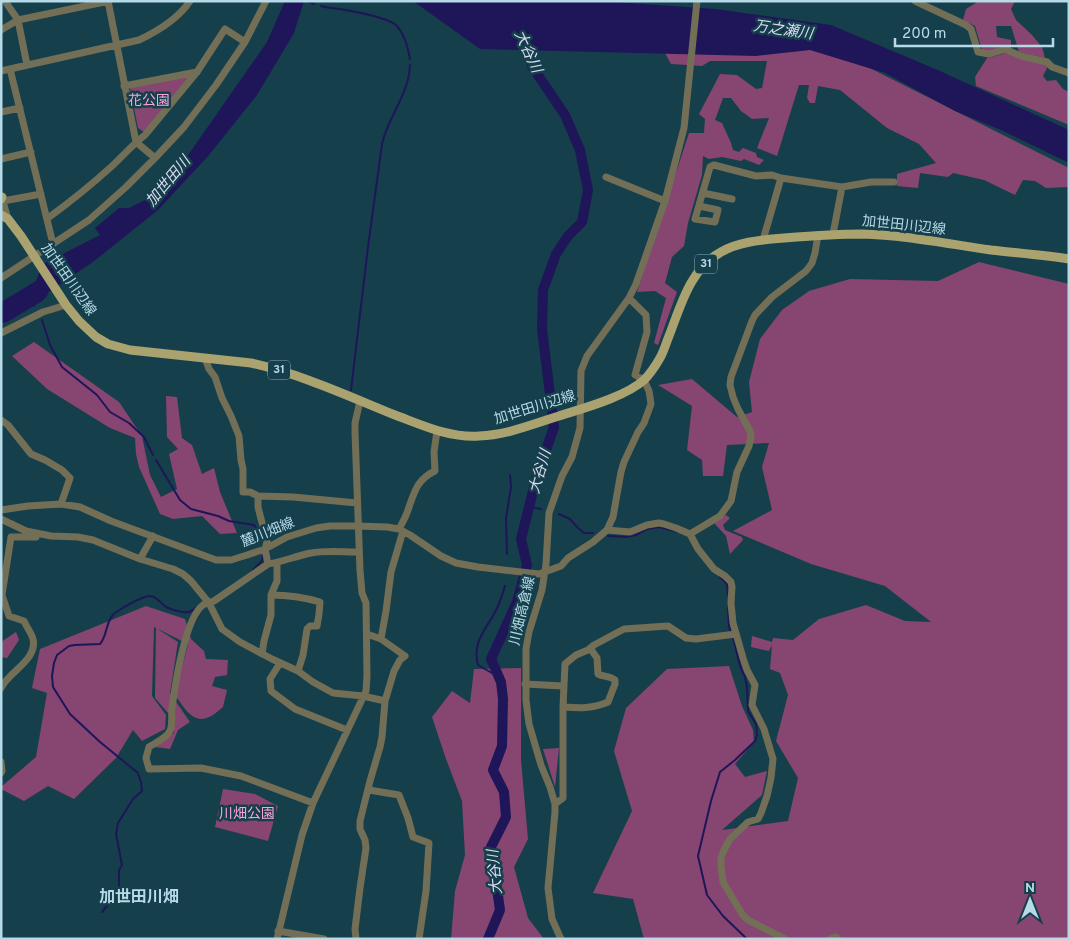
<svg xmlns="http://www.w3.org/2000/svg" width="1070" height="940" viewBox="0 0 1070 940" font-family="Overpass,'Noto Sans JP',sans-serif">
	<style>
		.green { fill: #874571 }
		.water { fill: #1f1559 }
		.lines { fill: none; stroke-linecap: round; stroke-linejoin: round }
		.stream { stroke: #1f1559; stroke-width: 2 }
		.river { stroke: #1f1559; stroke-width: 10 }
		.minor { stroke: #736f56; stroke-width: 7 }
		.major { stroke: #aaa36f; stroke-width: 9 }
		.labels { text-anchor: middle; dominant-baseline: central; stroke-width: 5; stroke-linejoin: round; paint-order: stroke }
		.shield { fill: #163f4c; stroke: #86acb8; stroke-width: 1 }
		.shield-label { font-size: 12px; font-weight: bold; fill: #b6dae7 }
		.park-label { font-size: 14px; fill: #f7a5d9; stroke: #163f4c }
		.street-label { font-size: 14px; fill: #b6dae7; stroke: #163f4c }
		.water-label { font-size: 15px; font-style: italic; fill: #daddf2; stroke: #163f4c }
		.quarter-label { font-size: 16px; font-weight: bold; fill: #b6dae7; stroke: #163f4c }
	</style>
	<rect width="100%" height="100%" fill="#163f4c"/>
	<path class="green" d="M979 1H1015L1011 9 1016 20 1032 35 1042 47 1045 58 1019 52 1011 26H996L997 37 1011 40V49L988 52 982 50 975 26 963 20 966 9Z
		M816 41 1069 168V187L1046 188 1035 181 1023 180 1015 195 984 180 953 173 948 177 920 173 918 188 897 186V174L936 163 919 144 887 128 840 90 818 86 815 103H810L807 98 809 85H799L777 156 757 148 769 118 752 119 741 111 731 98H723L715 120 722 123 731 143 733 150 739 152 743 148 756 153 757 157 764 160 759 165 744 159 741 161 722 157 709 159 703 156 702 175 688 223 684 246 672 257 665 283 677 292 658 345 654 343 666 298 655 291 637 292 689 133H704L705 119 699 114 720 74 737 75 756 89 762 88 767 61H710L702 66 671 64 660 44Z
		M1007 53 1045 64 1048 66 1043 76 1047 81 1056 80 1063 89 1069 92V125L976 86 975 77 987 58Z
		M187 76 188 78 144 132 138 128 130 88Z
		M979 262 1069 284V939H644L633 899 593 893 632 811 614 751 626 708 667 669 729 666 742 706 753 730 754 742 735 764 745 777 767 771 762 795 722 830 788 821 798 778 776 741 788 695 780 673 770 669 772 645 769 651 751 647 752 636 772 642 773 638 793 640 819 619 866 605 905 621 931 622 885 586 811 564 733 531 772 510 762 467 769 443 727 445 723 476H703L702 460 687 450 692 406 658 385 692 379 737 417 752 412 749 382 760 339 782 310 809 291 850 279 938 281Z
		M34 342 119 402 142 436 150 475 161 497 177 489 169 454 178 449 167 437 166 396 177 397 182 438 192 445 202 474 214 468 220 492 237 533 220 534 202 516 173 519 160 514 139 467 136 454 135 438 110 428 47 389 12 356Z
		M726 515 730 518 723 525 725 530 742 537 743 540 730 554 726 536 714 523Z
		M146 606 185 619 191 639 204 651 206 659 228 660 227 675 215 677 212 686 227 690 223 707C218 711 214 715 209 717 193 725 183 706 175 695L188 644 156 628 178 642 170 693 190 722 178 730 170 749 155 747 174 733V720L155 698 156 628 154 627 152 696 166 715 165 729 142 741 133 730 116 758 74 799 48 786 24 801 1 789V787L36 757 47 693 32 688 40 649Z
		M16 632 19 640 7 658 1 657V642Z
		M521 668V760L528 839 514 867 528 918 544 939H451L455 891 465 855 462 801 446 759 432 717 452 691 470 703 474 669Z
		M559 748 555 787 543 749Z
		M223 789 255 794 278 806 268 841 215 827Z"/>
	<path class="water" d="M285 1H304L294 33 257 95 209 155 158 210 93 262 44 295 1 316V302L36 281 43 264 100 235 95 228 119 208H129L163 191 267 42Z
		M413 1H600L715 9 831 25 940 71 1069 130V163L1001 130 955 111 885 73 810 50 756 56 480 49Z"/>
	<g class="lines">
		<path class="stream" d="M308 1 314 4
			M321 6C327 8 334 8 340 9 352 11 390 18 397 26 405 35 408 47 410 59
			M31 302 34 306
			M42 320 50 345 62 367 97 395 110 412 129 423 144 437 153 455
			M351 390 368 247 382 144C388 116 409 95 410 65
			M156 460 180 500 191 509 218 516 229 521 254 525 258 531 260 540
			M529 507 541 509
			M559 514 570 519 577 527 584 533H593
			M608 536 626 537 636 535 647 529 659 527 678 532
			M507 554 506 518 511 487 510 475
			M253 570 262 561 263 556
			M719 576 727 584 728 595
			M728 608 729 626 731 632
			M733 637 740 666 745 677 747 687 748 711 756 724 757 735 755 741 735 760 720 772 711 801 698 856 707 895 723 916 747 939
			M499 677 478 665C471 640 489 627 498 606 501 599 503 593 505 586
			M102 912 116 895 119 887V870L122 865 116 834 118 823 133 799 142 791 141 782 138 773 100 742 70 714 53 687 52 676 54 663 57 655 69 646 75 645 100 644C108 635 105 621 115 613 122 608 142 596 150 596 157 596 161 604 166 607 172 610 183 613 189 612 191 611 195 609 196 608"/>
		<path class="river" d="M1 318 6 317 39 297 43 293
			M488 939 500 910 491 847 506 817 504 792 493 770 502 746 503 699 501 682 491 659 517 602 527 565 521 539 536 479 554 427 542 329 543 290 556 254 568 236 582 222 588 190 580 150 565 115 533 68 523 39"/>
		<path class="minor" d="M5 1 18 20 27 65
			M108 1 136 142 155 158
			M915 1 966 25 971 29 978 52 989 54 1003 50H1007L1021 56 1047 62 1052 67 1069 73
			M1 30 18 20 109 1
			M10 69 53 244
			M1 71 139 40C158 31 178 19 190 1
			M124 86 197 72
			M1 112 20 108
			M1 159 31 152
			M606 177 665 201
			M703 193 732 199
			M2 198 8 219
			M3 201 41 194
			M699 206 718 210 715 222 695 219 710 167 714 165 756 176 772 175 781 178 842 187 871 182H894
			M48 218C70 202 91 185 111 167 123 156 133 144 145 135L197 72 225 29 245 42
			M833 234 842 187
			M763 240 781 178
			M1 278 89 220 126 187 155 158 184 127 216 85 245 42 266 1
			M1 333 43 312 66 305
			M205 358 209 369 215 377 222 398 231 416 239 436 241 460 243 469V492H250L258 496V507L267 542 265 549 268 564
			M1 420 8 425 31 454 45 460 62 470 70 478 61 504
			M258 496 293 497 357 503
			M1 510 28 506 61 504 80 507 111 521 216 560H231L247 555 265 549 287 537 316 528 330 526H358L387 527 399 529 410 535 441 556 456 563 478 567 539 574 561 566 568 558 593 542 607 530 613 517 621 472 624 462 638 432 644 423 651 404 649 391 644 380 635 375 647 332 646 315 629 298
			M1 519 26 531 51 536 78 537 93 540 140 559 173 569 183 574 191 581 209 603 222 629 240 642 272 659 298 671 313 682 333 693 363 696 385 701
			M399 529C403 522 407 514 409 507 415 490 418 479 435 471L434 452 437 431
			M607 530 630 532 647 525 659 523 664 524 676 528 690 534 698 549 714 569 725 576 731 582 732 587 731 603 733 623 743 658 747 670 755 685 752 705 764 729 773 759 771 778 767 796 761 813 758 819 748 822 730 839 723 852 721 858V866L723 882 742 914 748 920 785 939
			M690 534 720 516 731 501 737 472 749 446 751 436 750 431 738 409 733 397 730 385 731 377 752 321 755 315 772 297 806 271 812 263 815 253 818 235
			M140 559 153 536
			M271 595C289 595 303 597 320 602L319 614 317 626H310L307 629 303 655 298 671
			M381 639 386 611 391 572 403 531
			M262 654 264 641 271 615V595L277 581V563
			M280 663 270 679 271 691 295 709 347 730
			M525 684 563 686
			M1 688C8 672 38 660 33 639 32 634 26 626 24 621L9 616 2 595 11 537H36
			M563 707C579 708 592 709 608 702L615 684V680C610 676 604 677 598 674L597 658 590 648
			M1 762 2 771 1 773
			M369 790 399 795 408 818 413 837 429 843 426 891 419 939
			M313 803 241 776 201 768 149 769 146 758 149 747C155 743 167 738 170 731 173 724 171 715 172 708 175 685 185 618 203 605 206 603 211 602 214 601L268 564C282 562 296 556 311 553 326 550 343 552 359 552
			M555 804 563 798V707L565 664 576 655 588 650 594 645 624 629 668 626 686 638 696 639 736 634
			M278 931 324 939
			M277 939 302 835 313 803 366 691 367 676 366 603 362 593 360 570 355 432V423L360 401
			M356 939 355 929 360 888 366 848 365 840 360 829V821L370 781 380 747 382 737 385 701 394 671 400 660 405 656 381 639 367 634
			M561 939 552 919 548 888 555 812V804L550 787 541 765 529 724 526 700V649L529 632 542 590 546 564 549 513 562 476 572 457 580 428 581 371 587 356 629 298 636 284 665 201 684 128 697 1
			M830 939 836 937 838 939"/>
		<path class="major" d="M1 199 2 197
			M1 215 8 219 21 236 66 305 79 321 96 337 108 344 130 350 251 363C301 374 348 396 395 415 422 425 449 438 479 436 507 435 533 424 559 416 584 408 625 397 644 380 650 374 656 365 660 358 664 351 666 343 669 336 681 305 690 269 721 252 740 241 763 240 784 238 810 236 836 234 862 234 905 235 948 244 991 250 1017 253 1043 255 1069 259"/>
	</g>
	<g class="labels">
		<g class="shield">
			<rect x="695" y="254.5" width="22" height="19" rx="4"/>
			<rect x="268" y="360.5" width="22" height="19" rx="4"/>
		</g>
		<g class="shield-label">
			<text x="706" y="264">31</text>
			<text x="279" y="370">31</text>
		</g>
		<g class="park-label">
			<text x="149" y="101">花公園</text>
			<text x="247" y="814">川畑公園</text>
		</g>
		<g class="street-label">
			<text transform="translate(904 226) rotate(6)">加世田川辺線</text>
			<text transform="translate(68 280) rotate(55)">加世田川辺線</text>
			<text transform="translate(535 408) rotate(-17)">加世田川辺線</text>
			<text transform="translate(268 533) rotate(-22)">麓川畑線</text>
			<text transform="translate(523 611) rotate(-77)">川畑高倉線</text>
		</g>
		<g class="water-label">
			<text transform="translate(783 31) rotate(8)">万之瀬川</text>
			<text transform="translate(527 52) rotate(65)">大谷川</text>
			<text transform="translate(169 182) rotate(-50)">加世田川</text>
			<text transform="translate(541 472) rotate(-74)">大谷川</text>
			<text transform="translate(496 872) rotate(-95)">大谷川</text>
		</g>
		<g class="quarter-label">
			<text x="139" y="898">加世田川畑</text>
		</g>
	</g>
	<rect width="1070" height="940" fill="none" stroke="#b6dae7" stroke-width="5"/>
	<g transform="translate(1030 900)" stroke="#163f4c" stroke-width="4" paint-order="stroke">
	<path d="M0-4L9 19L0 12L-9 19Z" fill="#b6dae7"/>
	<text y="-8" font-size="14" font-weight="bold" text-anchor="middle" fill="#b6dae7">N</text>
	</g>
	<path d="M895 38v8h158v-8" fill="none" stroke="#b6dae7" stroke-width="2.5"/>
	<text x="902" y="38" font-size="15" fill="#b6dae7" stroke="#163f4c" stroke-width="4" paint-order="stroke">200 m</text>
</svg>
